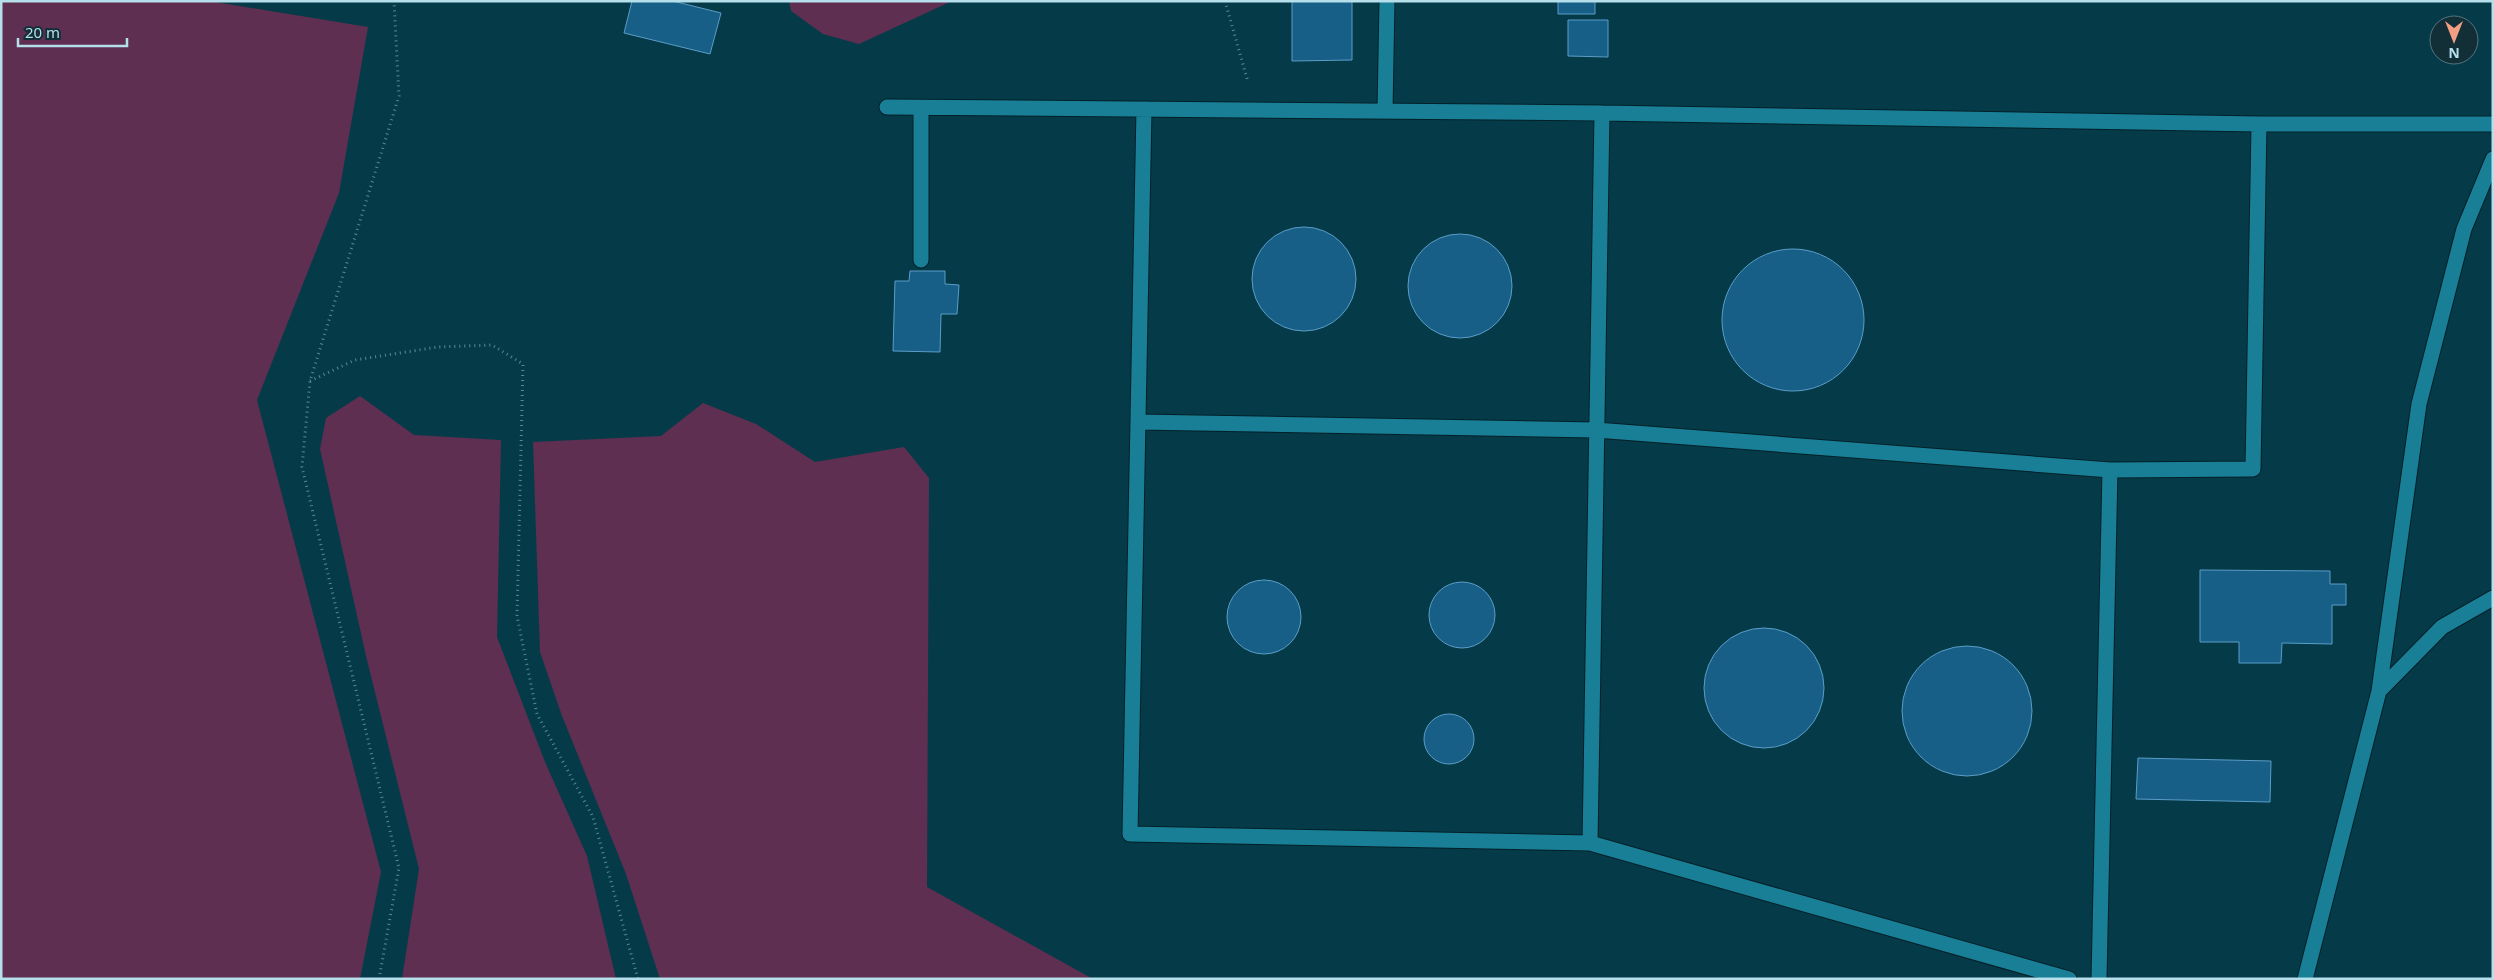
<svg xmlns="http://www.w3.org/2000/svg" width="2494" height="980" viewBox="0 0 2494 980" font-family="'Noto Sans',sans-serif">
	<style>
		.green { fill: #5e2f51 }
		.building { fill: #175f87; stroke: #5b9dc8 }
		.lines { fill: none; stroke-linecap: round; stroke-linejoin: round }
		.minor-casing { stroke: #032028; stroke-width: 17 }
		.path { stroke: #598996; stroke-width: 3; stroke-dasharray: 1 4; stroke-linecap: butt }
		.minor { stroke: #197f97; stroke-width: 15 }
	</style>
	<rect width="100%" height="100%" fill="#053b48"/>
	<path class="green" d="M1 1H209L368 27 339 193 257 400 381 872 360 979H1Z
		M789 1H952L859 44 823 34 791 11Z
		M360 396 414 435 501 440 497 637 545 762 587 856 616 979H402L419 869 366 656 320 449 326 418Z
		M703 403 756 424 815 462 904 447 929 478 927 887 1093 979H660L626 874 562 716 540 652 533 442 661 436Z"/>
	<path class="building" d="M632 1H673L721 13 710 54 624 33Z
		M1292 1H1352V60L1292 61Z
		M1558 1H1595V14H1558Z
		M1568 20H1608V57L1568 56Z
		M1252 279a52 52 0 1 1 104 0a52 52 0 1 1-104 0Z
		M1408 286a52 52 0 1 1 104 0a52 52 0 1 1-104 0Z
		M1722 320a71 71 0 1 1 142 0a71 71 0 1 1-142 0Z
		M910 271H945V284L959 285 957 314H941L940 352 893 351 895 281H909Z
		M2200 570 2330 571V584H2346V605H2332V644L2282 643 2281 663H2239V642H2200Z
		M1227 617a37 37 0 1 1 74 0a37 37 0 1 1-74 0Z
		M1429 615a33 33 0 1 1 66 0a33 33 0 1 1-66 0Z
		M1704 688a60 60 0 1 1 120 0a60 60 0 1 1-120 0Z
		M1902 711a65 65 0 1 1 130 0a65 65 0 1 1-130 0Z
		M1424 739a25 25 0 1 1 50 0a25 25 0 1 1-50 0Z
		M2138 758 2271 761 2270 802 2136 799Z"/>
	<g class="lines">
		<g class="minor-casing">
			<path id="minor" d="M887 107 1602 113 2259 124H2493
				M921 108V260
				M1144 109 1130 834 1590 843
				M1385 111 1387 1
				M1602 113 1590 843 2069 979
				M1138 422 1596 430 2110 470 2253 469 2259 124
				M2379 691 2419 404 2464 229 2493 159
				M2099 979 2110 470
				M2305 979 2379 691 2442 627 2493 598"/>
		</g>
		<path class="path" d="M1225 1 1248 82
			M310 381 355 360 438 347 492 345 523 364 517 616 537 714 593 817 638 979
			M379 979 399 868 302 467 310 381 399 96 394 1"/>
		<use href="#minor" class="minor"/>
	</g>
	<rect width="2494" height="980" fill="none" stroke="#b6dfec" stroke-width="5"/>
	<g transform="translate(2454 40) rotate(180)"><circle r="24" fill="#122f37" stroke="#54757f"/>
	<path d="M0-4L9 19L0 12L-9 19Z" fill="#f39f84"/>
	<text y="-8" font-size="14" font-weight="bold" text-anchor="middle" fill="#b6dfec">N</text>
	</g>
	<path d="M18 38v8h109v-8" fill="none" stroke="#b6dfec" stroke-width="2.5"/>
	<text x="25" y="38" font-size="15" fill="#b6dfec" stroke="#122f37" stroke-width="4" paint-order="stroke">20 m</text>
</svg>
